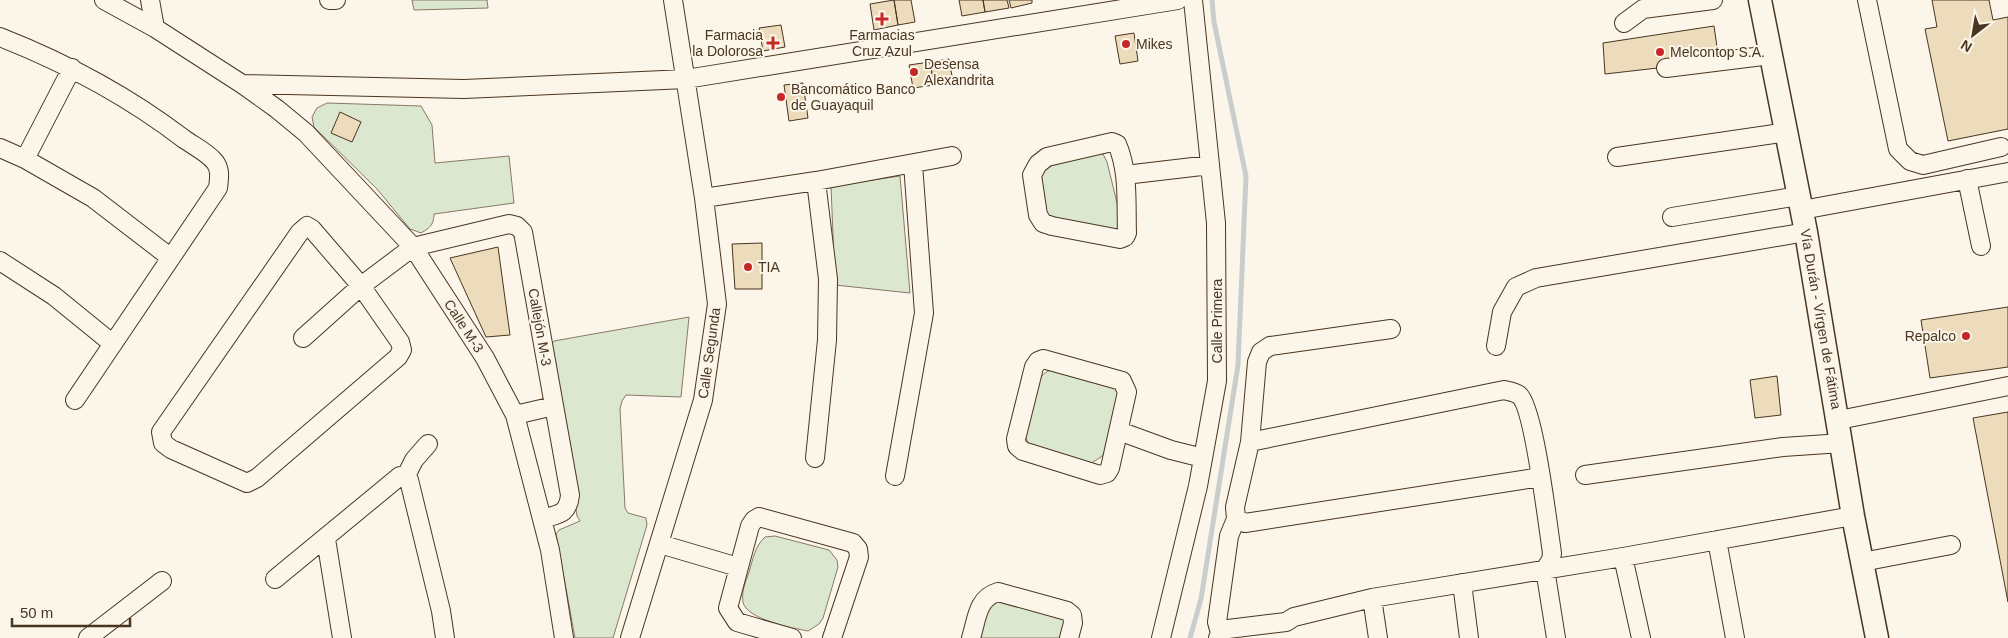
<svg xmlns="http://www.w3.org/2000/svg" width="2008" height="638" viewBox="0 0 2008 638" font-family="Arial,sans-serif">
	<style>
		.green { fill: #dce7d0; stroke: #887966 }
		.lines { fill: none; stroke-linecap: round; stroke-linejoin: round }
		.stream { stroke: #c9cecd; stroke-width: 5 }
		.building { fill: #ecdcbc; stroke: #4a3520 }
		.minor-casing { stroke: #4a3520; stroke-width: 20 }
		.major-casing { stroke: #4a3520; stroke-width: 25 }
		.minor { stroke: #fbf6e9; stroke-width: 18 }
		.major { stroke: #fbf6e9; stroke-width: 22 }
		.poi-dot { fill: #c62828; stroke: #fbf6e9; stroke-width: 2 }
		.labels { text-anchor: middle; dominant-baseline: central; stroke-width: 4; stroke-linejoin: round; paint-order: stroke }
		.poi-label { font-size: 14px; fill: #4a3520; stroke: #fbf6e9; text-anchor: start }
		.street-label { font-size: 14px; fill: #4a3520; stroke: #fbf6e9 }
	</style>
	<rect width="100%" height="100%" fill="#fbf6e9"/>
	<path class="green" d="M412 0H487L488 8 414 10Z
		M327 103 421 106 432 125 435 163 509 156 514 203 434 214C434 224 430 228 421 233L410 229 377 189 314 127 312 117 317 108Z
		M1096 154H1103L1107 162 1121 219 1118 227 1113 232 1046 219 1038 185 1045 166Z
		M900 176 910 293 835 285 831 186Z
		M689 317 681 397 626 395 622 401 620 409 625 508 628 513 646 518 647 525 613 638H575L556 534 559 530 580 521 577 516 551 345 554 341Z
		M1057 369 1116 387 1120 394 1106 451 1101 457 1090 464 1029 445 1025 436 1038 382C1043 373 1047 370 1057 369Z
		M775 536 829 550 837 560 838 567 823 618 819 624 808 631C792 628 746 619 743 602 741 592 746 581 749 572 753 559 755 546 765 537Z
		M994 599 1058 612 1066 622 1065 638H977L985 611Z"/>
	<g class="lines">
		<path class="stream" d="M1190 638 1201 599 1238 365 1246 176 1214 22 1212 0"/>
	</g>
	<path class="building" d="M894 0 898 25 874 30 870 4Z
		M894 0H911L915 22 898 25Z
		M959 0H983L985 12 962 16Z
		M983 0H1007L1009 8 985 12Z
		M1009 0H1032V3L1011 8Z
		M1932 0H1989L1993 20 2008 17V129L1948 141 1925 29 1937 27Z
		M781 25 785 47 763 51 759 28Z
		M1714 26 1719 61 1605 74 1603 43Z
		M1134 33 1138 61 1120 64 1115 36Z
		M949 59 952 76 933 78 930 62Z
		M930 62 934 85 913 88 909 65Z
		M803 83 808 118 789 121 784 85Z
		M340 112 361 122 352 142 331 133Z
		M762 243V289H735L732 244Z
		M498 247 510 335 486 337 450 258Z
		M2008 307V367L1930 378 1921 320Z
		M1777 376 1781 415 1755 418 1750 380Z
		M2008 412V602L1973 418Z"/>
	<g class="lines">
		<g class="minor-casing">
			<path id="minor" d="M104 0 155 28 242 84 277 109 306 133 413 247 485 358 515 415 550 550 564 638
				M150 0 155 28
				M329 0H336
				M1867 0 1898 149 1910 161 1923 165 2001 147
				M1624 23 1643 9 1713 0
				M0 37C66 63 128 96 184 139 194 146 208 153 215 162 221 170 219 179 218 188L75 400
				M1666 68 1771 55
				M242 84 464 89 686 79 1178 0
				M1112 142 1117 144C1129 171 1126 204 1127 233L1125 237 1120 239 1052 226 1043 223 1038 215 1032 175 1038 164 1047 157Z
				M0 148 25 159 93 198 171 258
				M1617 157 1787 132
				M25 159 72 68
				M1125 175 1210 165
				M1967 179 1981 246
				M704 198 816 181 952 156
				M1802 210 2008 172
				M1672 217 1799 196
				M307 226 312 229 361 286 400 342 402 350 398 357 257 478 247 483 171 449 163 443 161 432 300 232Z
				M0 261 54 296 113 344
				M303 338 361 286 413 247 509 224 517 226 523 232 570 495C568 515 558 514 542 519
				M1496 346 1502 312 1516 287 1536 278 1806 232
				M1043 359 1122 381 1127 392 1110 468 1107 473 1100 475 1023 451 1017 446 1016 439 1034 367 1038 361Z
				M515 415 554 406
				M1839 420 2008 386
				M1119 431 1171 450 1203 458
				M1250 442 1504 390C1508 391 1515 392 1519 395 1534 407 1548 527 1552 553L1551 560 1545 569 1556 638
				M815 458 827 340 828 279 816 181
				M1585 475 1783 447 1842 443
				M406 476 409 480 441 611 445 638
				M406 476 414 460 428 444
				M895 476 924 313 913 164
				M1236 519 1245 523 1541 477
				M326 539 342 638
				M1717 540 1735 638
				M660 544 738 567
				M1623 557 1641 638
				M1862 562 1951 545
				M275 579 400 476H406
				M1462 583 1469 638
				M1372 598 1378 638
				M1220 633 1217 622 1229 536 1236 519 1235 507 1250 442 1257 362 1261 352 1270 346 1391 329
				M88 638 162 581
				M630 638 703 400 717 304 704 198 673 0
				M792 638 737 622 728 608 750 526 754 520 759 517 853 543 858 549 859 557 832 638
				M971 638C977 619 977 598 998 592L1067 611 1072 615 1073 623 1069 638
				M1161 638 1198 486 1217 381 1216 223 1193 0
				M1218 638 1220 633 1228 629 1286 622 1294 617 1372 598 1623 557 1853 516"/>
		</g>
		<g class="major-casing">
			<path id="major" d="M1760 0 1806 232 1853 516 1877 638"/>
		</g>
		<use href="#minor" class="minor"/>
		<use href="#major" class="major"/>
	</g>
	<g class="poi-dot">
		<path d="M879.5 11.5h5v5h5v5h-5v5h-5v-5h-5v-5h5z"/>
		<path d="M770.5 35.5h5v5h5v5h-5v5h-5v-5h-5v-5h5z"/>
		<circle cx="1126" cy="44" r="5"/>
		<circle cx="1660" cy="52" r="5"/>
		<circle cx="914" cy="72" r="5"/>
		<circle cx="781" cy="97" r="5"/>
		<circle cx="748" cy="267" r="5"/>
		<circle cx="1966" cy="336" r="5"/>
	</g>
	<g class="labels">
		<g class="poi-label">
			<text x="763" y="35" text-anchor="end">Farmacia<tspan x="763" dy="16">la Dolorosa</tspan></text>
			<text x="882" y="35" text-anchor="middle">Farmacias<tspan x="882" dy="16">Cruz Azul</tspan></text>
			<text x="1136" y="44">Mikes</text>
			<text x="1670" y="52">Melcontop S.A.</text>
			<text x="924" y="64">Desensa<tspan x="924" dy="16">Alexandrita</tspan></text>
			<text x="791" y="89">Bancomático Banco<tspan x="791" dy="16">de Guayaquil</tspan></text>
			<text x="758" y="267">TIA</text>
			<text x="1956" y="336" text-anchor="end">Repalco</text>
		</g>
		<g class="street-label">
			<text transform="translate(1821 319) rotate(80)">Vía Durán - Vírgen de Fátima</text>
			<text transform="translate(1217 321) rotate(-90)">Calle Primera</text>
			<text transform="translate(464 326) rotate(57)">Calle M-3</text>
			<text transform="translate(540 327) rotate(80)">Callejón M-3</text>
			<text transform="translate(709 353) rotate(-82)">Calle Segunda</text>
		</g>
	</g>
	<g transform="translate(1973 35) rotate(211)" stroke="#fbf6e9" stroke-width="4" paint-order="stroke">
	<path d="M0-4L9 19L0 12L-9 19Z" fill="#4a3520"/>
	<text y="-8" font-size="14" font-weight="bold" text-anchor="middle" fill="#4a3520">N</text>
	</g>
	<path d="M12 618v8h118v-8" fill="none" stroke="#4a3520" stroke-width="2.5"/>
	<text x="20" y="618" font-size="15" fill="#4a3520" stroke="#fbf6e9" stroke-width="4" paint-order="stroke">50 m</text>
</svg>
